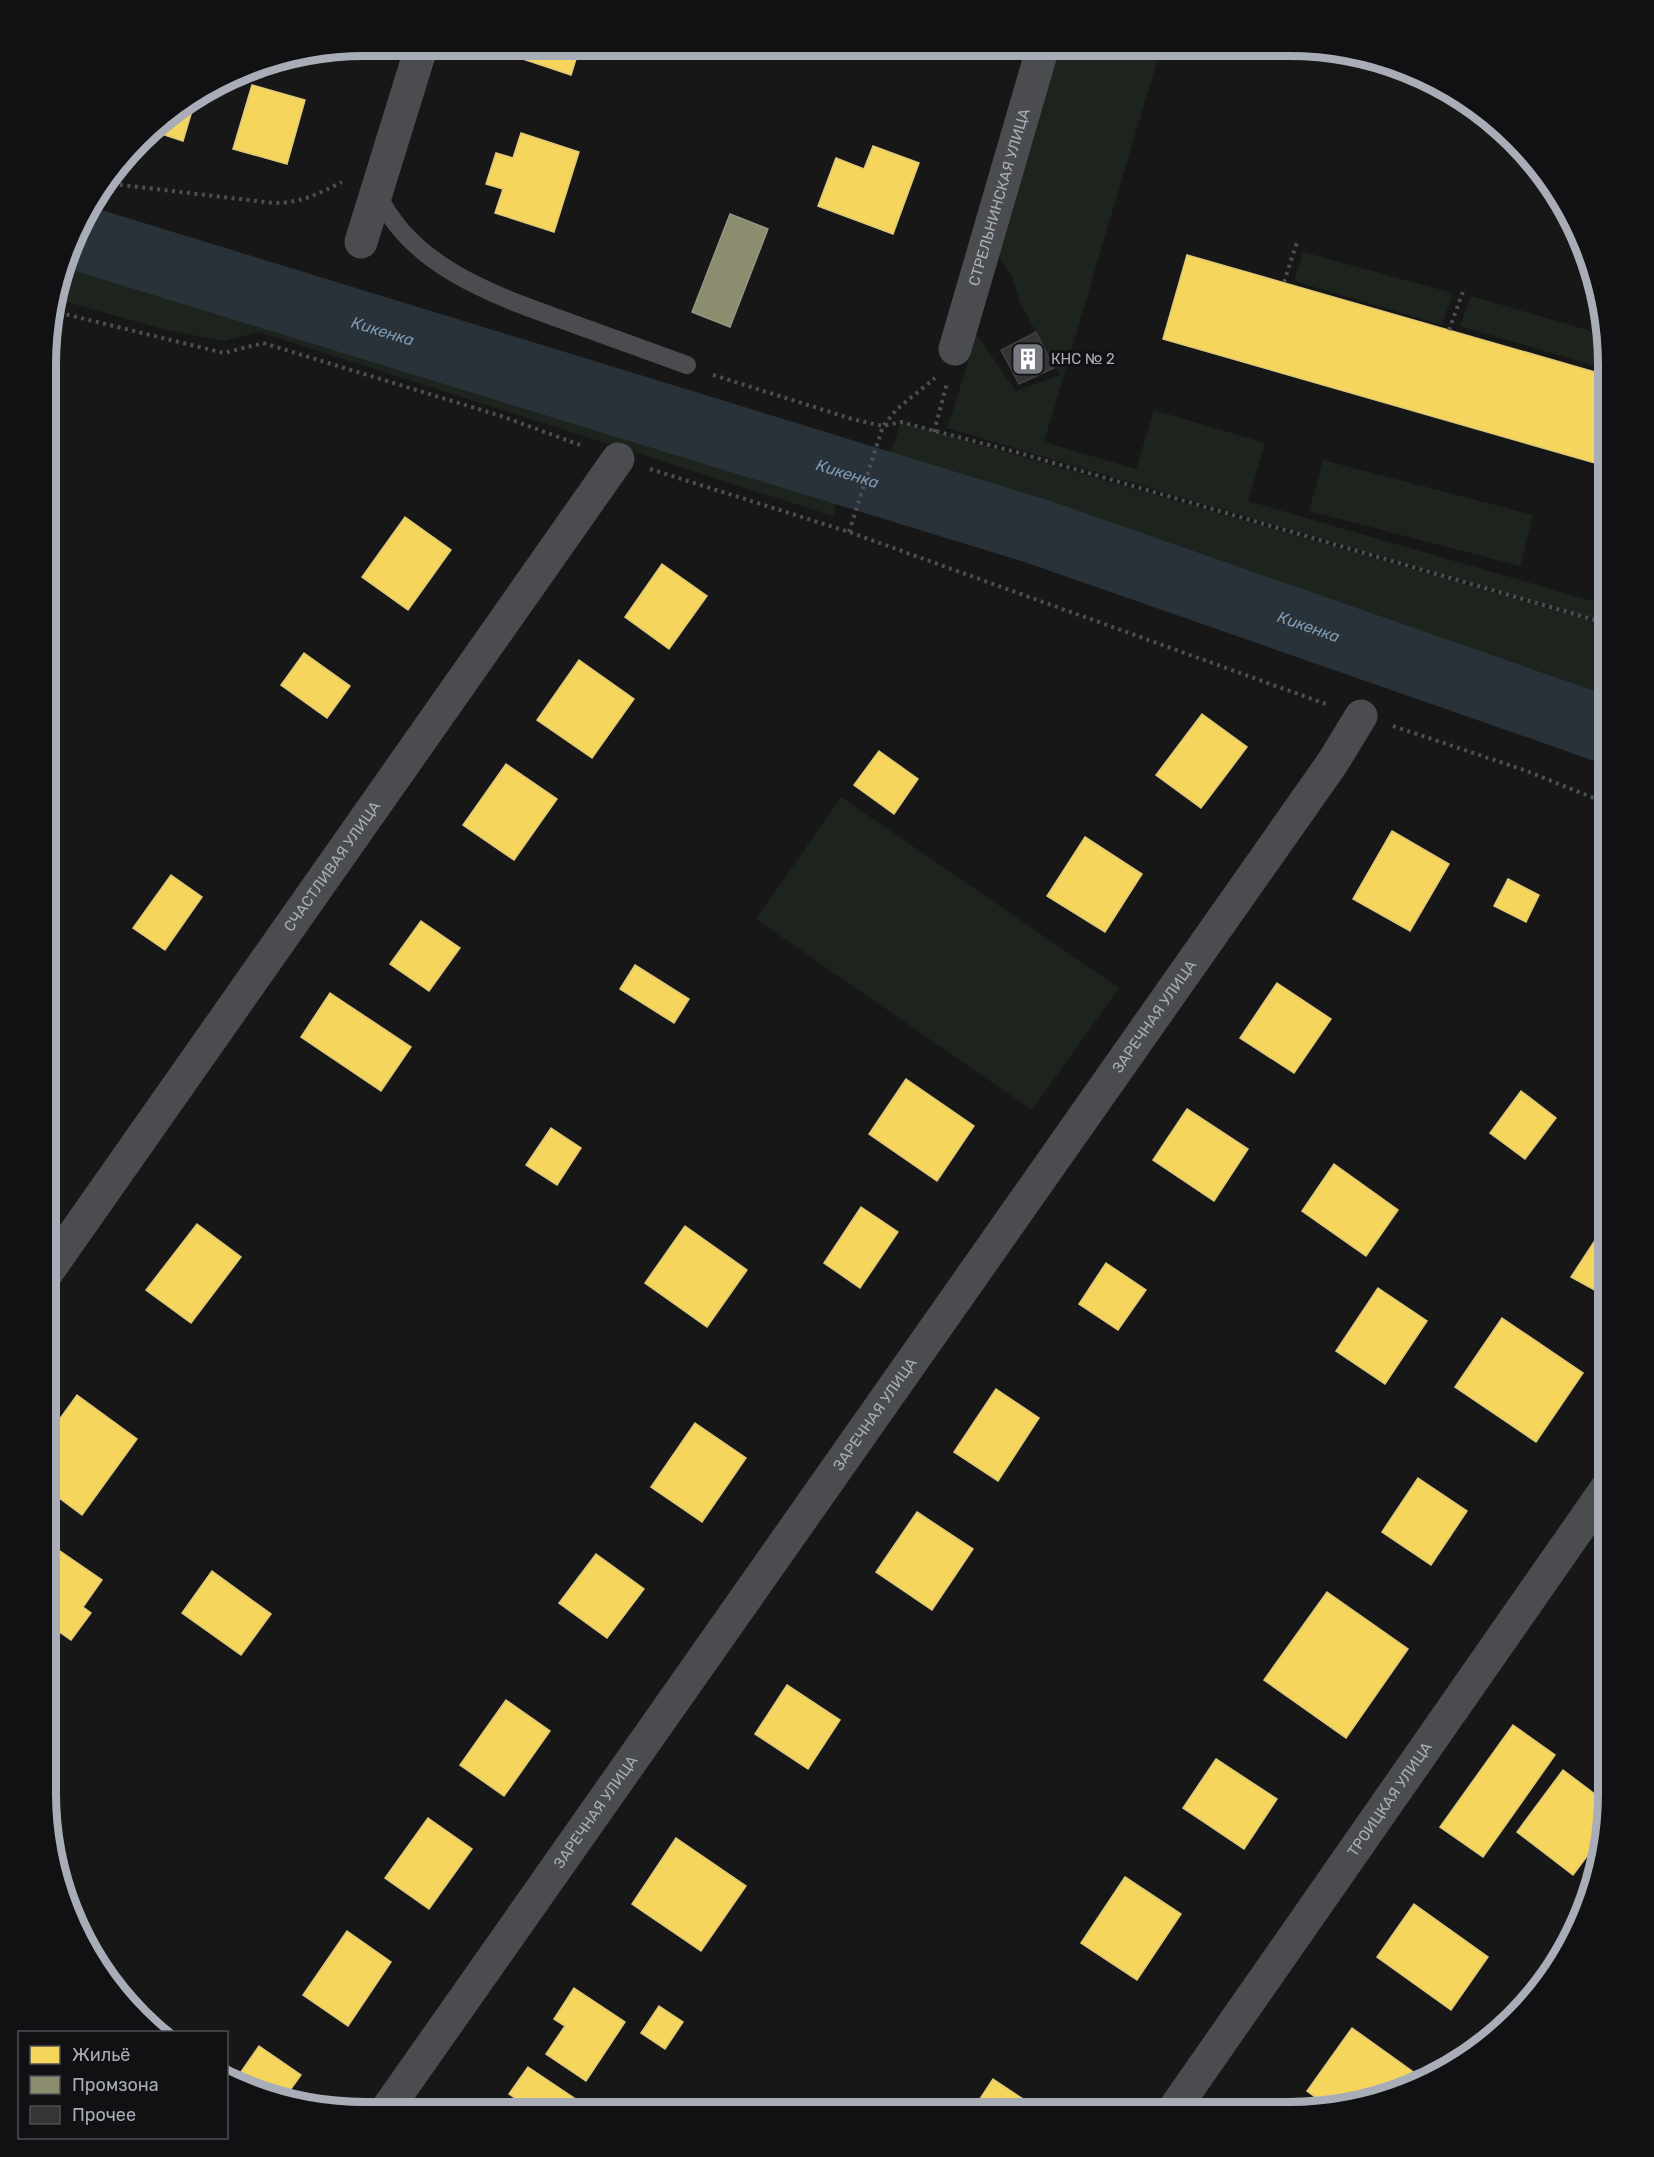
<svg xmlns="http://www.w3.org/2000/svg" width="1654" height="2157" viewBox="0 0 1654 2157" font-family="Rubik,sans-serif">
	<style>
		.green { fill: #1d241e }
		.homes { fill: #f6d55c; stroke: #dfc978; stroke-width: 1.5 }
		.industry { fill: #8c8c6e; stroke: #949684; stroke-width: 1.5 }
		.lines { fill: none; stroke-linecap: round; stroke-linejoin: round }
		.river { stroke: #2a3239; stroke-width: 66 }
		.building { fill: #353536; stroke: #3f4043; stroke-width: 1.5 }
		.path { stroke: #4d4e52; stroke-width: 4; stroke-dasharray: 3 4.5; stroke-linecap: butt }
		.service { stroke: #4b4c50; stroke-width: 18 }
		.minor { stroke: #4b4c50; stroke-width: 33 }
		.labels { text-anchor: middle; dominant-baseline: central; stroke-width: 6; stroke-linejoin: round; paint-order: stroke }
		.street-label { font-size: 15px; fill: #a8adb8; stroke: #111113 }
		.poi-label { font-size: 15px; fill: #a8adb8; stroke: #111113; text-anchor: start }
		.water-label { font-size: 16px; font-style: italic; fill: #7f9bb3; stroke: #111113 }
		.rim { fill: none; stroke: #a8adb8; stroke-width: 8 }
	</style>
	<rect width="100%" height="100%" fill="#171717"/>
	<path class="green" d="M1057 47H1161L1044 442 1136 469 1154 410 1265 443 1248 501 1609 606V624L947 428 977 335 1016 391 1060 375 1020 303 1012 277 997 254Z
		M79 231 341 315 726 430 861 474V482L876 498 841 484 833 516 259 332 224 341 166 330 56 299 71 253 163 278 72 250Z
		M1303 252 1453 293 1442 325 1294 281Z
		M1471 296 1605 335 1609 370 1460 326Z
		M901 422 1609 625V716L883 476Z
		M1323 460 1533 515 1520 566 1309 511Z
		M841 797 1119 988 1032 1110 756 919Z"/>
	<path class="homes" d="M514 45 580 46 571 75 511 55Z
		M921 47H956L953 57Z
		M252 85 305 100 287 164 233 149Z
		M178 110 191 114 183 141 149 130 154 124Z
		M521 133 579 152 554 232 495 213 503 189 486 184 496 153 513 158Z
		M873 146 919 163 893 234 818 206 836 158 864 169Z
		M1187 255 1609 376V467L1163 339Z
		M405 517 451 550 408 610 362 577Z
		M662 564 707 596 669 649 625 617Z
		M304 653 350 686 327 718 281 685Z
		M579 660 634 699 592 758 537 720Z
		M1202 714 1247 747 1201 808 1156 775Z
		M879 751 918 779 894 814 854 785Z
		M506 764 557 799 514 860 463 825Z
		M1392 831 1449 864 1410 931 1353 899Z
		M1085 837 1142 874 1105 932 1047 896Z
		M171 875 202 897 165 950 133 928Z
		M1508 879 1539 895 1526 922 1494 906Z
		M421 921 460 948 429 991 390 964Z
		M635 965 689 999 674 1023 620 989Z
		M1277 983 1331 1019 1294 1073 1240 1038Z
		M330 993 411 1047 381 1091 301 1037Z
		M906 1079 974 1126 937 1181 869 1134Z
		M1521 1091 1556 1118 1525 1159 1490 1133Z
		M1187 1109 1248 1149 1214 1201 1153 1160Z
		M551 1128 581 1148 557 1185 526 1165Z
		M1334 1164 1398 1210 1366 1256 1302 1211Z
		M861 1207 898 1232 860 1288 824 1263Z
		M1607 1222 1609 1223V1298L1571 1277Z
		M197 1224 241 1257 191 1323 146 1290Z
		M685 1226 747 1270 707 1327 645 1283Z
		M1106 1263 1146 1290 1118 1330 1079 1304Z
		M1378 1288 1427 1321 1385 1384 1336 1351Z
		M1502 1318 1583 1373 1536 1442 1455 1387Z
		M996 1389 1039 1418 998 1481 954 1452Z
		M77 1395 137 1439 82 1515 46 1488V1438Z
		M695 1423 746 1458 702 1522 651 1487Z
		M1418 1478 1467 1511 1431 1565 1382 1532Z
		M917 1512 973 1549 932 1610 876 1572Z
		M60 1551 102 1580 83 1607 91 1613 71 1640 45 1622V1567L48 1569Z
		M596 1554 644 1589 607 1638 559 1603Z
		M212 1571 271 1614 241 1655 182 1613Z
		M1327 1592 1408 1649 1346 1738 1264 1680Z
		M787 1685 840 1720 808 1769 755 1734Z
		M506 1700 550 1731 504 1796 460 1765Z
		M1513 1725 1555 1755 1483 1857 1440 1827Z
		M1216 1759 1277 1799 1244 1849 1183 1808Z
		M1563 1770 1608 1804 1605 1832 1573 1875 1517 1832Z
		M428 1818 472 1849 429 1909 385 1878Z
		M676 1838 746 1886 701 1951 632 1904Z
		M1125 1877 1181 1914 1137 1980 1081 1943Z
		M1414 1904 1488 1957 1451 2010 1377 1957Z
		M347 1931 391 1962 348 2026 303 1995Z
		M574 1988 625 2022 586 2081 546 2054 565 2026 554 2019Z
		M659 2006 683 2022 665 2049 641 2033Z
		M1352 2028 1426 2081 1372 2101 1329 2107 1307 2091Z
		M259 2046 301 2075 283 2100 261 2095 234 2082Z
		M528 2067 592 2110H533L509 2094Z
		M993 2079 1041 2111H972Z"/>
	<path class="industry" d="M730 214 768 229 730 327 692 312Z"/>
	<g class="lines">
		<path class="river" id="s1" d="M77 237 1036 531 1609 731"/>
	</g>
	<path class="building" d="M1036 332 1054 368 1019 384 1001 350Z"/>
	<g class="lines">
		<path class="path" d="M105 183 273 203C301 203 318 194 342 182
			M1284 282 1297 242
			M52 311 224 353 263 343 501 416 583 446
			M1449 330 1464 289
			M713 375 852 419 883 426 901 422 1016 452 1609 624
			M934 432 947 383
			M650 469 849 532 1326 704
			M849 532 883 426 897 409 935 378
			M1393 726 1524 770 1609 804"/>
		<path class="service" d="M377 192C410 268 499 297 571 323 610 337 649 351 687 365"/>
		<g class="minor">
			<path d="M361 242 422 45"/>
			<path id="s2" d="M955 349 1043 47"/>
			<path id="s3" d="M46 1274 618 459"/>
			<path id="s4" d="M387 2109 1333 762 1361 716"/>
			<path id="s5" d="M1172 2112 1608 1486"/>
		</g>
	</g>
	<defs>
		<g id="building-square" transform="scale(1.725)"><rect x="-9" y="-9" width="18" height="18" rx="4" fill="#757880" stroke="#111113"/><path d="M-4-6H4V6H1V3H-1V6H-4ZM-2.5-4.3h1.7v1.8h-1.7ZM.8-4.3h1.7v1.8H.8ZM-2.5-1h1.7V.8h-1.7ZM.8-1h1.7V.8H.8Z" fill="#fff"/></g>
	</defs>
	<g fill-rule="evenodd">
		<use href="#building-square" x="1028" y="359"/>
	</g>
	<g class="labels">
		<g class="street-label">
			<text stroke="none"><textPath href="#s2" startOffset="158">СТРЕЛЬНИНСКАЯ УЛИЦА</textPath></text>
			<text stroke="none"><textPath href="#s3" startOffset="498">СЧАСТЛИВАЯ УЛИЦА</textPath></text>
			<text stroke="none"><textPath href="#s4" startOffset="1335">ЗАРЕЧНАЯ УЛИЦА</textPath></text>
			<text stroke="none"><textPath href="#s4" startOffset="849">ЗАРЕЧНАЯ УЛИЦА</textPath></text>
			<text stroke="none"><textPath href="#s5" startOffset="381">ТРОИЦКАЯ УЛИЦА</textPath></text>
			<text stroke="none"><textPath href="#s4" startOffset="363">ЗАРЕЧНАЯ УЛИЦА</textPath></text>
		</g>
		<g class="poi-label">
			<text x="1051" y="359">КНС № 2</text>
		</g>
		<g class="water-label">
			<text stroke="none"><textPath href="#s1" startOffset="320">Кикенка</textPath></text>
			<text stroke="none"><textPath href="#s1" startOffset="806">Кикенка</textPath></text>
			<text stroke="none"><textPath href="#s1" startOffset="1292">Кикенка</textPath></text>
		</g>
	</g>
	<path d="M0 0H1654V2157H0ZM365 56H1289A309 309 0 0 1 1598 365V1793A309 309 0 0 1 1289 2102H365A309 309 0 0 1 56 1793V365A309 309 0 0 1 365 56Z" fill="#111113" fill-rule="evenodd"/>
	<path class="rim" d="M365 56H1289A309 309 0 0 1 1598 365V1793A309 309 0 0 1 1289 2102H365A309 309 0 0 1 56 1793V365A309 309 0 0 1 365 56Z"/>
	<rect x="18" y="2031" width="210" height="108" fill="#111113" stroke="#4d4f55" stroke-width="1.5"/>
	<rect x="30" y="2046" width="30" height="18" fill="#f6d55c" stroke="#4d4f55" stroke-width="1.5"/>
	<text x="72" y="2061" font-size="18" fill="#a8adb8">Жильё</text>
	<rect x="30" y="2076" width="30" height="18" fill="#8c8c6e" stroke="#4d4f55" stroke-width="1.5"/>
	<text x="72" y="2091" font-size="18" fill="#a8adb8">Промзона</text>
	<rect x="30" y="2106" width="30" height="18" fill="#353536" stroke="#4d4f55" stroke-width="1.5"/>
	<text x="72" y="2121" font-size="18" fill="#a8adb8">Прочее</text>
</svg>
